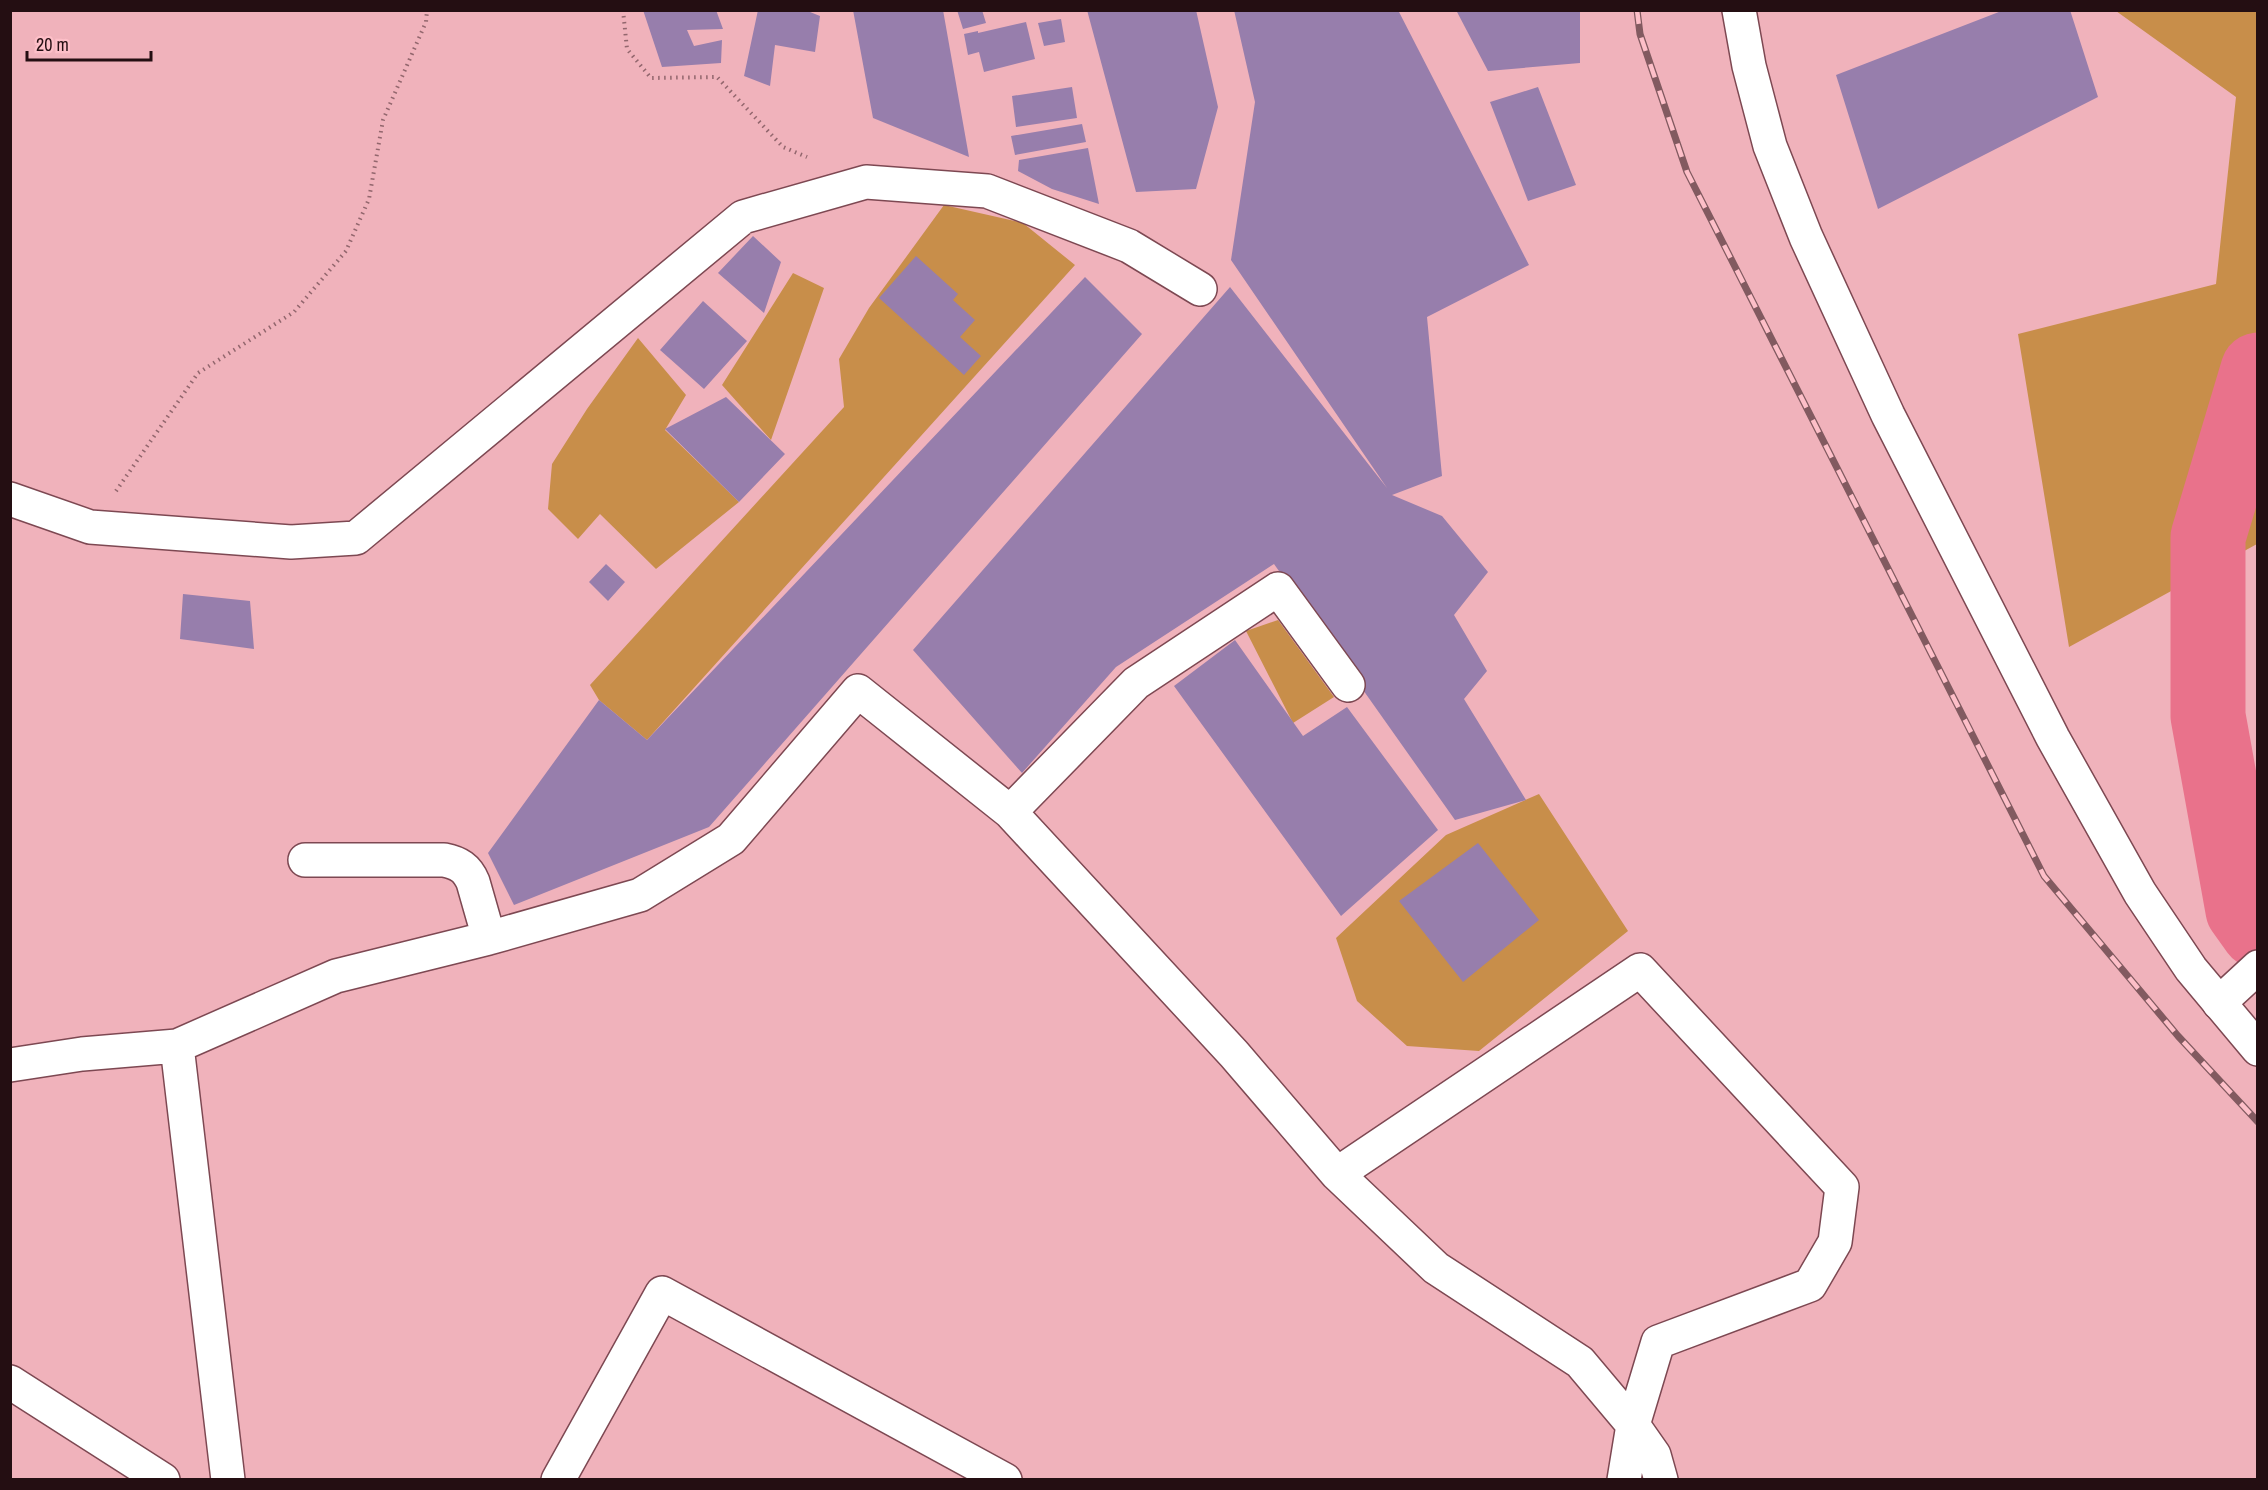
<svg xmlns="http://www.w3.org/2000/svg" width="2268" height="1490" viewBox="0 0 2268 1490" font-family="'Archivo Narrow',sans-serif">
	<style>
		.green { fill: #c88e4a }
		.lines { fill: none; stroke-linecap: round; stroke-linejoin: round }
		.river { stroke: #e9728b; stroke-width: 75 }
		.building { fill: #977eac }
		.minor-casing { stroke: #7d4852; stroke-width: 36 }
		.primary-casing { stroke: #7d4852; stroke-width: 36 }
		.path { stroke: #92666d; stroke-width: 4; stroke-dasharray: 1.5 4.5; stroke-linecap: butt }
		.minor { stroke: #fff; stroke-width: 33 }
		.primary { stroke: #fff; stroke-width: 33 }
		.rail-casing { stroke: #825a60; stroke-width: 7 }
		.rail { stroke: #fdbfc8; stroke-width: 4.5; stroke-dasharray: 14; stroke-linecap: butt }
	</style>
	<rect width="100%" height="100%" fill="#f0b2bb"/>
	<path class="green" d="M2103 11H2257V544L2069 647 2018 334 2216 284 2236 97 2116 11Z
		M944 205 1023 223 1075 265 647 740 599 700 590 685 844 407 839 359 869 308Z
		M793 273 824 288 771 440 722 385Z
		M638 338 686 395 665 430 739 502 656 569 600 514 578 539 548 509 552 464 587 409Z
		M1278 620 1334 697 1293 723 1246 631Z
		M1539 794 1628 931 1479 1051 1407 1046 1357 1001 1336 938 1446 835Z"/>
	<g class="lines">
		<path class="river" d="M2258 370 2208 537V716L2243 910 2258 931"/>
	</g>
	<path class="building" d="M643 10H716L723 29 687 30 694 46 722 40 721 63 662 67Z
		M758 10H805L820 16 815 52 775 45 770 86 744 76Z
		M853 10H943L969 157 873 118Z
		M957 10H982L986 23 963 29Z
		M1087 10H1196L1218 107 1196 189 1136 192Z
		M1234 10H1398L1529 265 1427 317 1442 476 1392 495 1442 516 1488 572 1454 615 1487 671 1464 699 1526 800 1455 820 1274 564 1116 667 1022 773 913 650 1230 287 1387 488 1231 260 1255 102Z
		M1456 10H1580V63L1488 71Z
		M2004 10H2070L2098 97 1878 209 1836 75Z
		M1061 19 1065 42 1044 46 1038 23Z
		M1026 22 1035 59 984 72 979 52 968 55 964 34 978 31V33Z
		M1072 87 1077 118 1016 127 1012 96Z
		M1538 87 1576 185 1528 201 1490 102Z
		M1082 124 1086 142 1015 155 1011 136Z
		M1088 148 1099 204 1052 189 1018 171 1019 160Z
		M753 236 781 262 764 313 718 273Z
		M916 256 958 294 953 300 975 320 960 337 981 356 964 375 879 298Z
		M1085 277 1142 334 709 827 514 905 488 853 599 700 647 740Z
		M703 301 747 341 704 389 660 350Z
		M726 397 785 454 739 502 665 429Z
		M606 564 625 582 608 601 589 582Z
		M183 594 250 601 254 649 180 639Z
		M1235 640 1303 736 1347 707 1438 830 1341 916 1174 686Z
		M1478 843 1539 920 1463 982 1399 901Z"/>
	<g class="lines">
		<g class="minor-casing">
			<path id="minor" d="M10 499 90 527 291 542 356 538 743 217 866 182 987 191 1129 246 1200 289
				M1010 812 1136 683 1278 589 1348 685
				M305 860H444C459 863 467 868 473 882L489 938
				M2219 1003 2258 967
				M177 1046 228 1480
				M10 1065 82 1054 177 1046 336 976 489 938 640 895 731 839 858 691 1010 812 1234 1054 1337 1174 1436 1268 1580 1362 1633 1425 1654 1455 1661 1480
				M1337 1174 1640 970 1842 1187 1835 1242 1810 1285 1658 1342 1633 1425 1624 1480
				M10 1382 163 1480
				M558 1480 662 1293 1005 1480"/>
		</g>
		<g class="primary-casing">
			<path id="primary" d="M1739 10 1749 66 1770 146 1806 237 1888 415 2053 738 2140 893 2191 969 2258 1049"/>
		</g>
		<path class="path" d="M623 10 627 49 651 78 717 77 783 147 807 157
			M116 491 198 373 294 312 346 251 369 199 383 120 426 22 427 10"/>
		<use href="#minor" class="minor"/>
		<use href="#primary" class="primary"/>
		<g class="rail-casing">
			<path id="rail" d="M1637 10 1640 34 1687 172 2044 876 2178 1036 2258 1122"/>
		</g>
		<use href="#rail" class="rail"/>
	</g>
	<rect width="2268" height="1490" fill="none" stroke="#240e12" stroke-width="24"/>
	<path d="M27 51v9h124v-9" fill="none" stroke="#240e12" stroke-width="3"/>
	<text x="36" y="51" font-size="18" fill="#240e12" stroke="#fdbfc8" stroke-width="4.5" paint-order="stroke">20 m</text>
</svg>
